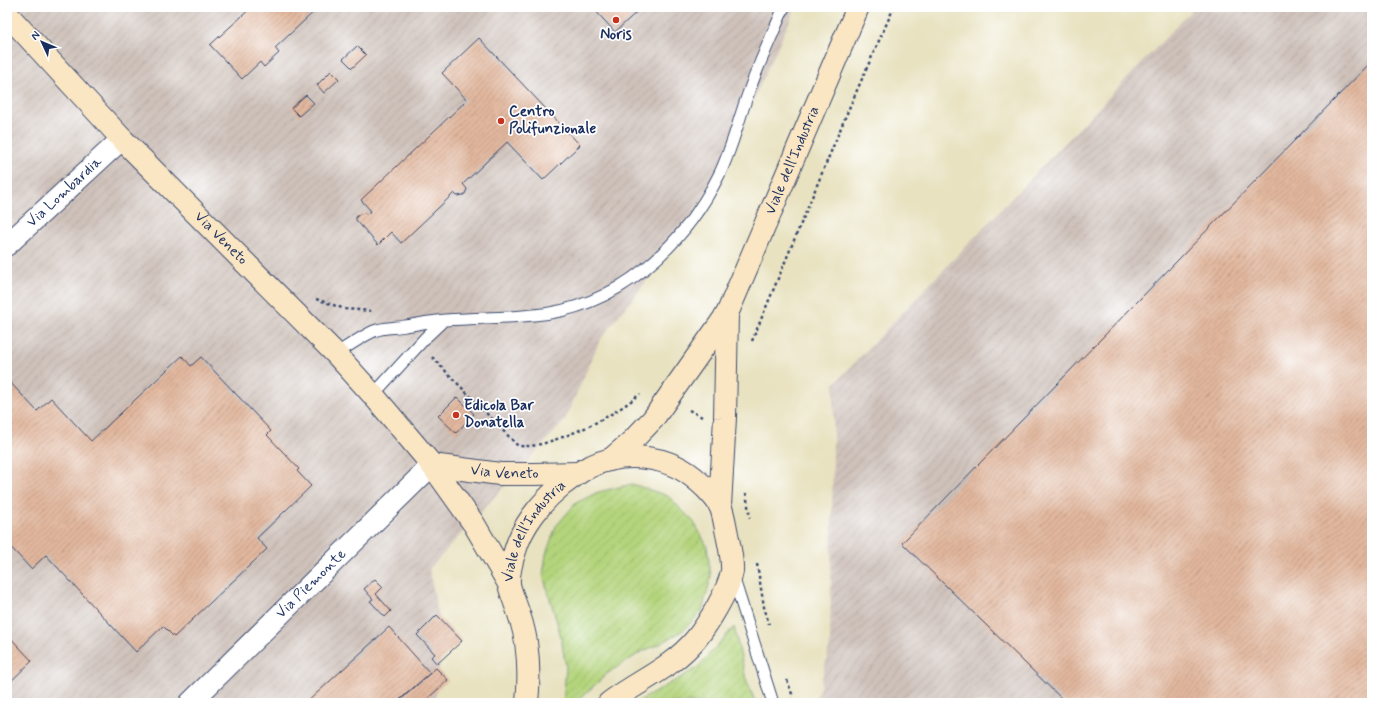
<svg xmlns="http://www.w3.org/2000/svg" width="1379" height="710" viewBox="0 0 1379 710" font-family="Mynerve,sans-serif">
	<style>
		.industrial { fill: url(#industrial-furrows) }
		.garden { fill: url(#garden-furrows); stroke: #68826c }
		.building { fill: url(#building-hatch) }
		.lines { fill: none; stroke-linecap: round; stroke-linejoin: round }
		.service-casing { stroke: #3a4a6d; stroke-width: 13 }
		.minor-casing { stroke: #3a4a6d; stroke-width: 23 }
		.secondary-casing { stroke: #3a4a6d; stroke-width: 24 }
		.path { stroke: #3a4a6d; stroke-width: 2.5; stroke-dasharray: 3 3; stroke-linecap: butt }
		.service { stroke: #fff; stroke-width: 11 }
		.minor { stroke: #fff; stroke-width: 21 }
		.secondary { stroke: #fbe6c4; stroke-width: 22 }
		.poi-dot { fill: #c8321e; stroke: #fff; stroke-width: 1.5 }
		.labels { text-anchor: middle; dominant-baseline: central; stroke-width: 3.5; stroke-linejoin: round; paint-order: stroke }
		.poi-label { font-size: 15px; font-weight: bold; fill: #1b2f5e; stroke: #fff; text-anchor: start }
		.street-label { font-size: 15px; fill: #1b2f5e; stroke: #fff }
	</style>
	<defs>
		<pattern id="industrial-furrows" width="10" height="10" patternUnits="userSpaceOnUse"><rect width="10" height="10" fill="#cec1ba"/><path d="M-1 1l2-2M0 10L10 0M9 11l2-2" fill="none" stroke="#b0a6a2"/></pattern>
		<pattern id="garden-furrows" width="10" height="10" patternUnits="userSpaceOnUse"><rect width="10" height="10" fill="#b4d47b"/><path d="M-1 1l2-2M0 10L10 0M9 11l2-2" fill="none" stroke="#9ab66d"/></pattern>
		<pattern id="building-hatch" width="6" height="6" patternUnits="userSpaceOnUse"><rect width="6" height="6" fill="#e2b79d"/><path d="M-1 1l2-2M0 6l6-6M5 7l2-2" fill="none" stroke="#b69583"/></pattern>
	</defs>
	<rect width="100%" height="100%" fill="#fff"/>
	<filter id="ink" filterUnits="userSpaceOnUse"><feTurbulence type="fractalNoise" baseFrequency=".025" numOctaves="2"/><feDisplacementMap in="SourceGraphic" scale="8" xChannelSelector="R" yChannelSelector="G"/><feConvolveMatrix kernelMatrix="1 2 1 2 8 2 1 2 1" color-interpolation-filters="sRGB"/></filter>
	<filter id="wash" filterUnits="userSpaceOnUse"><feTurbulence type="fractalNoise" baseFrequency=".012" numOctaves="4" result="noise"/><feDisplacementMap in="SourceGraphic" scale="16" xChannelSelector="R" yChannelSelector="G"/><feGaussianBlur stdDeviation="0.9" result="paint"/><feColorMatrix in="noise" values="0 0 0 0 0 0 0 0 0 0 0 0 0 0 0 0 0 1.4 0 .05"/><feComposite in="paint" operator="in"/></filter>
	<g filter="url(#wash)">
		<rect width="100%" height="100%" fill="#e8e2c0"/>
		<path class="industrial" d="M7 7H796L754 98 688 228 600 340 565 420 429 569 443 637 435 703H7Z
			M1195 7H1372V703H814L819 691 830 644 834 384Z"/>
		<path class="garden" d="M632 484 668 496 694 522 707 546 711 577 702 611 684 630 660 644 643 651 608 673 575 703H563L566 667 560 633 543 575 546 554 556 526 576 503 598 492Z
			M734 627 746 679 756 703H636L697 668Z"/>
		<g id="blocks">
			<path class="building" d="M252 7H319L275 48 279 53 264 67 260 62 242 79 210 45Z
				M592 7H642L615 32Z
				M479 38 580 145 543 180 507 142 463 184 467 189 465 194 463 195 457 196 454 193 401 243 391 232 378 245 356 220V217L360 214 365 213 367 214 371 211 361 200 467 100 442 73Z
				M357 46 366 55 352 68 343 59Z
				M1372 61V703H1066L902 543Z
				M331 71 339 79 324 93 317 85Z
				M306 95 314 103 299 116 291 108Z
				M182 356 191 366 201 357 271 431 267 435 299 469 297 471 311 486 257 538 267 549 174 637 163 626 136 652 46 555 31 569 7 543V379L37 411 51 398 91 441Z
				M457 397 474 414 456 433 438 416Z
				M375 579 383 587 376 594 391 611 385 617 370 601 373 599 364 589Z
				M437 615 462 641 437 664 431 657 435 654 417 635Z
				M389 627 430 673 396 703H306Z
				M7 634 32 661 7 685Z
				M436 668 448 680 423 703H397Z"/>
		</g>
	</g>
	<g filter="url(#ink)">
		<use href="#blocks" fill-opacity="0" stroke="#3a4a6d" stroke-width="1"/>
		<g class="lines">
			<g class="service-casing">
				<path id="service" d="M336 354C348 346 361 337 374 331 383 327 395 328 405 326 418 324 432 321 446 320 475 318 505 318 534 315 617 308 683 247 719 175 732 149 738 121 748 94 758 65 772 36 784 7
					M373 395 426 337 444 320
					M733 576 773 703"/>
			</g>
			<g class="minor-casing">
				<g id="minor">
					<path id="s1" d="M7 245 122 139"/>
					<path id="s2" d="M190 703 432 465"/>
				</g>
			</g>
			<g class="secondary-casing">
				<g id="secondary">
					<path id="s3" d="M7 14 122 139 336 354 373 395 432 465 474 524 509 584"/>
					<path id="s4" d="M610 460 632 441 653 419 727 314 858 7"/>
					<path id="s5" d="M432 465 500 474H534L578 473"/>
					<path d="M720 506 725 418 727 314"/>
					<path id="s6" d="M527 703C529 683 529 662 526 642 524 629 520 616 515 603 513 597 510 590 509 584 508 576 512 559 515 551 522 526 541 502 561 486 570 479 579 472 589 467 625 450 670 455 699 482 706 488 718 500 721 508 724 516 725 525 727 534 729 544 733 561 732 571 729 590 708 624 696 639 671 669 638 681 609 703"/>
				</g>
			</g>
			<path class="path" d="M316 299 345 309 373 311
				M752 341 850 106 894 7
				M432 357 518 446C535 447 545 443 560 438 590 427 615 414 640 394
				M689 410 702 417
				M746 493 750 518
				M757 564 764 607 769 624
				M787 680 792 694 791 697"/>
			<use href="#service" class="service"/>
			<use href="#minor" class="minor"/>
			<use href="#secondary" class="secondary"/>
		</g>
	</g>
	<g class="poi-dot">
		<circle cx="616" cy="20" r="4"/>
		<circle cx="501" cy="121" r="4"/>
		<circle cx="456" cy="415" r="4"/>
	</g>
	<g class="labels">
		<g class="poi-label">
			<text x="616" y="35" text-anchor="middle">Noris</text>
			<text x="509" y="112">Centro<tspan x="509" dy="17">Polifunzionale</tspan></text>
			<text x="464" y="406">Edicola Bar<tspan x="464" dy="17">Donatella</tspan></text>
		</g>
		<g class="street-label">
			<text stroke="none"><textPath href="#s4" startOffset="355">Viale dell'Industria</textPath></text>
			<text stroke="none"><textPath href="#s1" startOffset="78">Via Lombardia</textPath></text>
			<text stroke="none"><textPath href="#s3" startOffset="310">Via Veneto</textPath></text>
			<text stroke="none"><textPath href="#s5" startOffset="73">Via Veneto</textPath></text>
			<text stroke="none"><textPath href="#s6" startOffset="182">Viale dell'Industria</textPath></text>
			<text stroke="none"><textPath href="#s2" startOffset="170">Via Piemonte</textPath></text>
		</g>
	</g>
	<rect width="1379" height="710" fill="none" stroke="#fff" stroke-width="24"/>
	<g transform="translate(42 42) rotate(314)" stroke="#ffffff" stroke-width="3" paint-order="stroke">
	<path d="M0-3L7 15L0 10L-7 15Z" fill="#1b2f5e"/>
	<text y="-6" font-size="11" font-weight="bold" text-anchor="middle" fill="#1b2f5e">N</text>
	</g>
</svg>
